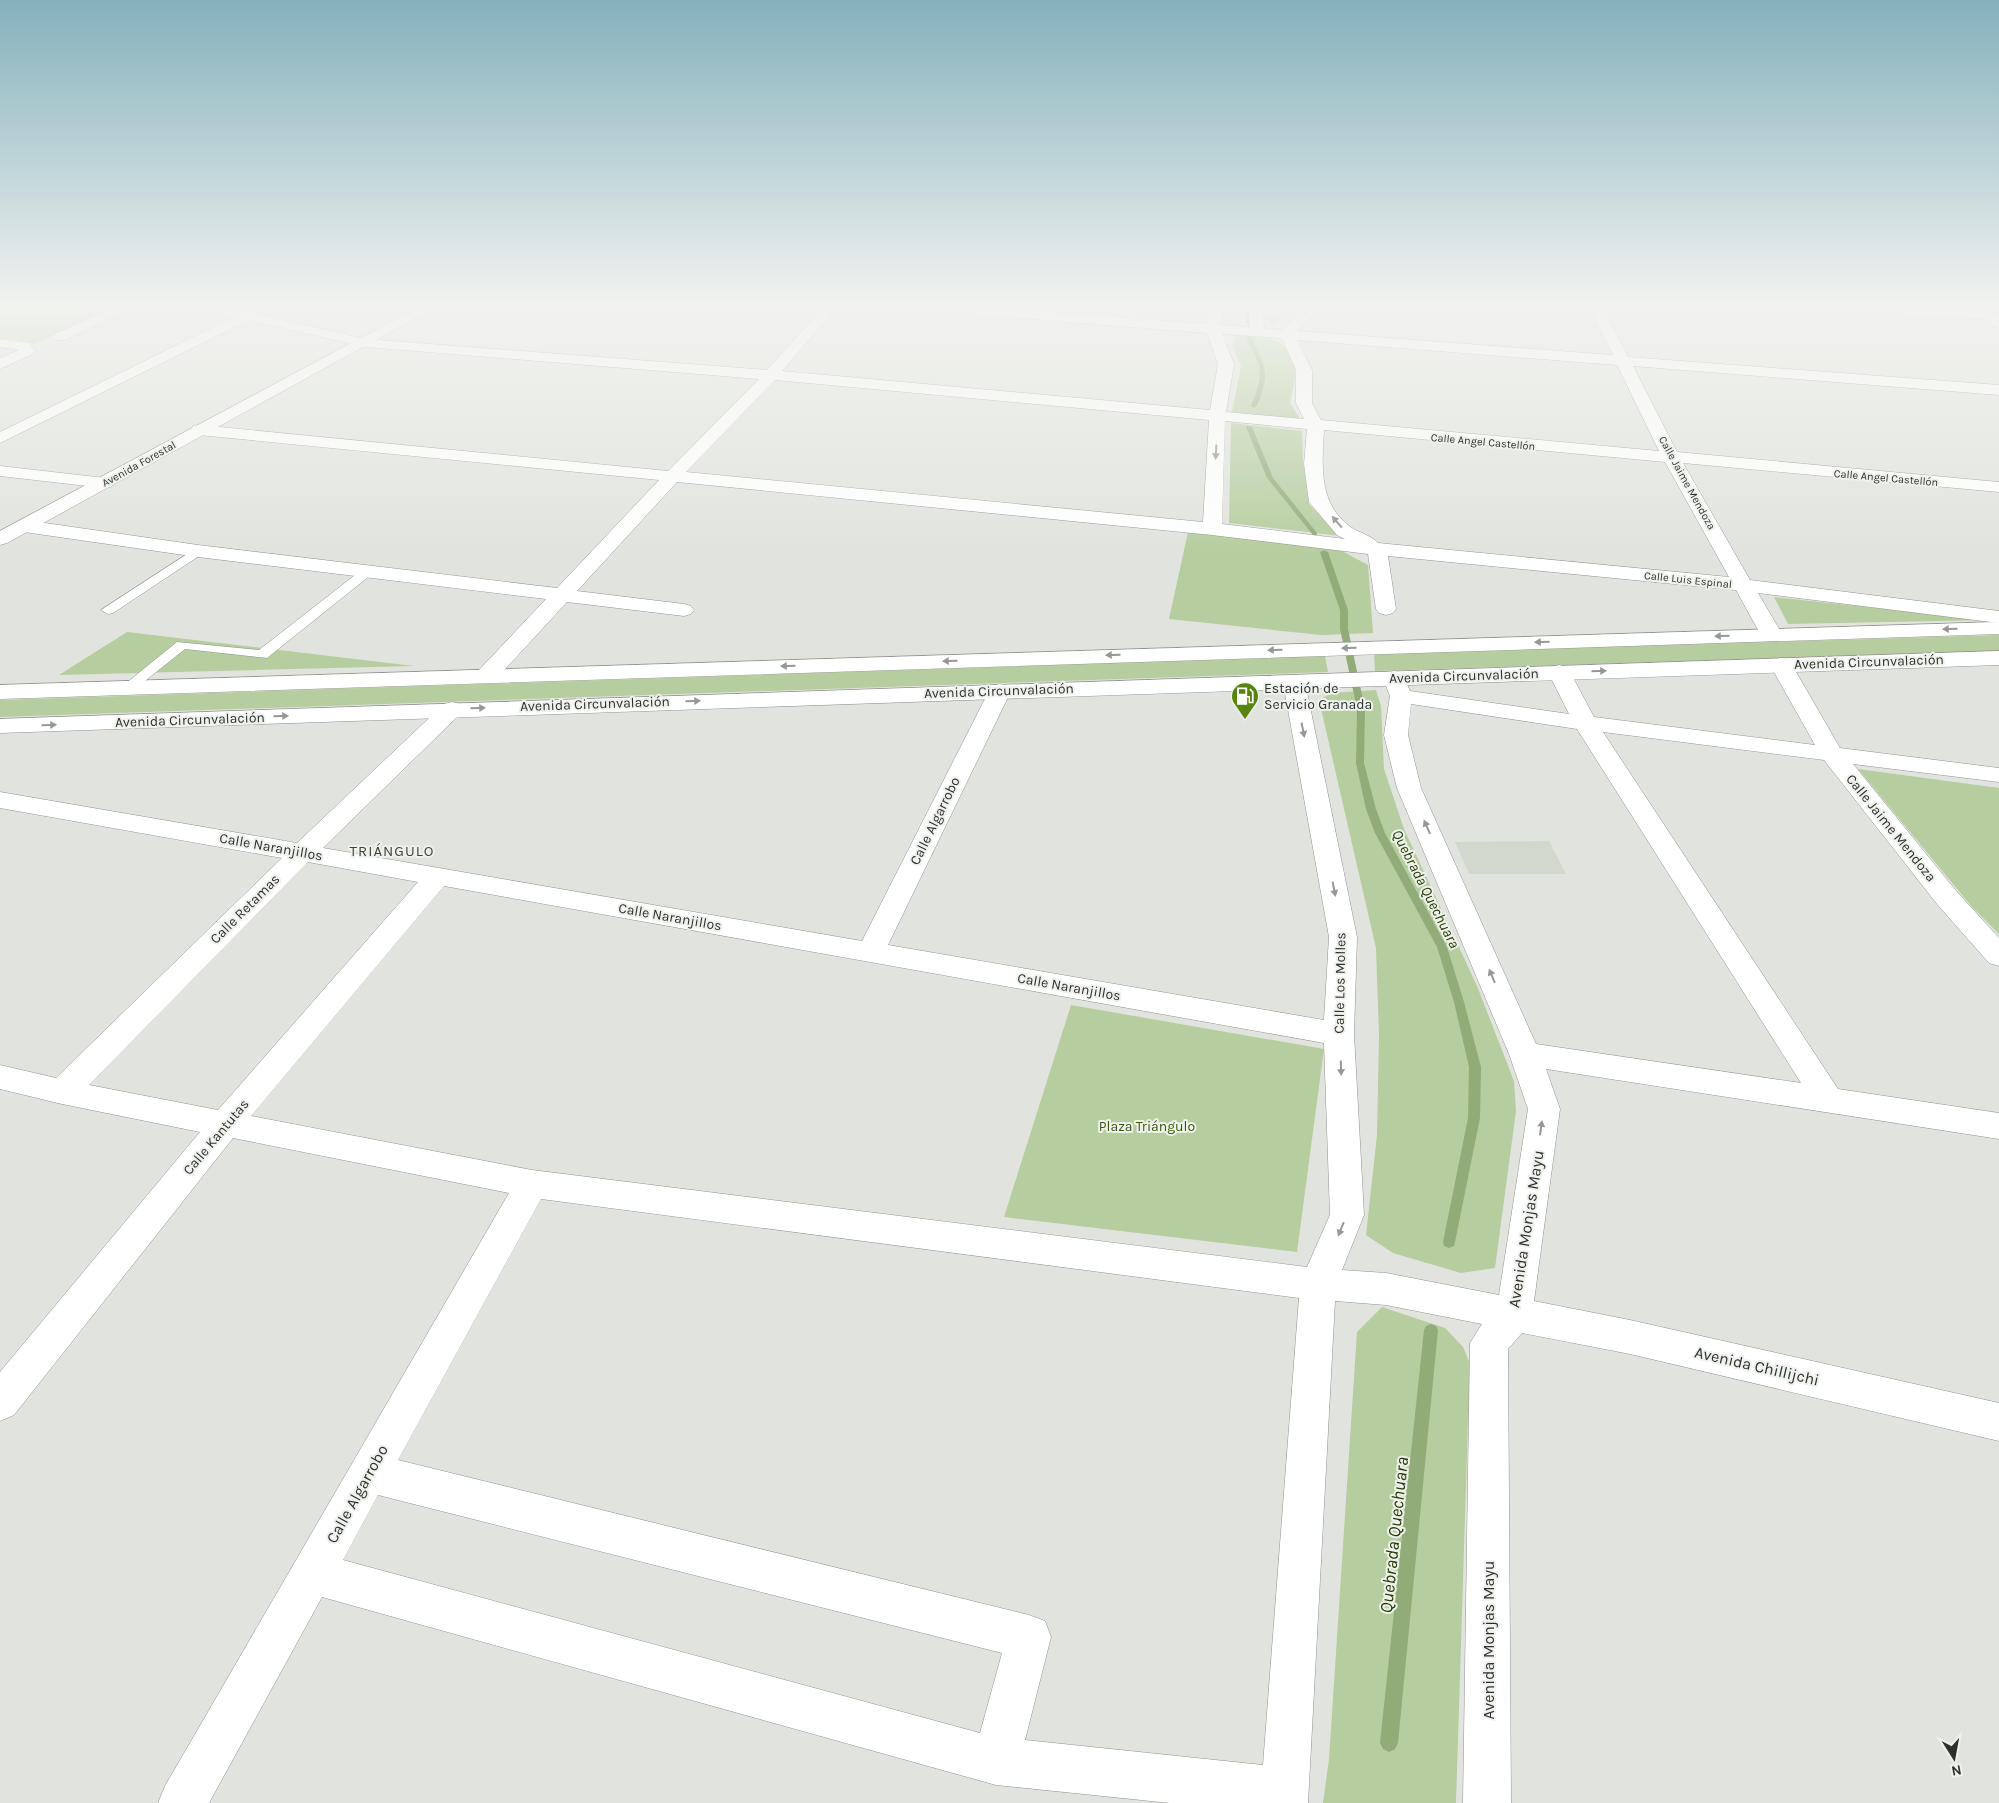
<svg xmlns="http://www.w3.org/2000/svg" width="1999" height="1803" viewBox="0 0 1999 1803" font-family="Karla,sans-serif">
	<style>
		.built { fill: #d2d9cc }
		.green { fill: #b6cd9f }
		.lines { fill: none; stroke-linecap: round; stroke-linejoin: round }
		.stream { fill: #92ac79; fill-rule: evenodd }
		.service-casing { stroke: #91948e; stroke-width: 1 }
		.minor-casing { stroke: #91948e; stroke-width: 1 }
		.tertiary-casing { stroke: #91948e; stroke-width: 1 }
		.secondary-casing { stroke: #91948e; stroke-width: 1 }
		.service { fill: #fff; fill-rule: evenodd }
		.minor { fill: #fff; fill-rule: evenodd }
		.tertiary { fill: #fff; fill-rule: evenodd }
		.secondary { fill: #fff; fill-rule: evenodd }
		.oneway { fill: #969896 }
		.labels { text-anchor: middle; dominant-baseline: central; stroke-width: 4; stroke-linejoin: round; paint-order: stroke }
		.far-street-label { font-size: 11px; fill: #2e302d; stroke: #eef2ec }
		.street-label { font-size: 14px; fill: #2e302d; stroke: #eef2ec }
		.poi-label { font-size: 14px; fill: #2e302d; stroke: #eef2ec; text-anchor: start }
		.park-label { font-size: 14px; fill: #385708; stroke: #eef2ec }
		.neighbourhood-label { font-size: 15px; letter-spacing: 1px; fill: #3e413c; stroke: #eef2ec }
		.water-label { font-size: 15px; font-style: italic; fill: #263d02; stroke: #eef2ec }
		.near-street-label { font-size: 16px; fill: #2e302d; stroke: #eef2ec }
		.near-water-label { font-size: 18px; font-style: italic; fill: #263d02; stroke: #eef2ec }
	</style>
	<rect width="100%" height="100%" fill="#e1e4de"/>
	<path class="built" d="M1549 841 1566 874H1469L1455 842Z"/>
	<path class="green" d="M0 303H124L35 344 15 339H0Z
		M1273 303H1304L1274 327 1269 323Z
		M1238 334C1261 335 1293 339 1295 368 1296 379 1292 392 1290 403L1300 419 1232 412 1241 367 1232 345Z
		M1231 423 1302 431 1303 462 1309 504 1341 536 1229 523Z
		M1188 532 1342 551 1368 565 1373 633 1321 635 1169 619Z
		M1774 597 1988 620 1788 624Z
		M127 632 414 666 59 675Z
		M1999 635V651L1375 671 1374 654Z
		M1325 656 1328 672 0 717V700Z
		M1376 690 1381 706 1384 769 1404 829 1477 986 1514 1081 1516 1111 1495 1268 1461 1273 1393 1253 1366 1235 1377 1135 1379 1035 1376 948 1319 700 1332 693Z
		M1858 769 1999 788V934L1972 907Z
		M1071 1005 1324 1049 1297 1252 1004 1217Z
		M1382 1307 1445 1328 1463 1347 1472 1368 1468 1422 1456 1803H1323L1329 1759 1357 1332Z"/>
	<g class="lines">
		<path class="stream" d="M1247 303H1251L1252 323 1249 325 1246 323Z
			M1249 336 1252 338C1260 361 1271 368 1261 394 1260 400 1258 405 1254 408L1251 406C1257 391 1264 375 1257 360 1254 352 1249 346 1246 338Z
			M1247 426 1252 427 1273 478 1317 533V535H1313L1267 478 1246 427Z
			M1324 550 1328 552 1348 610V629L1365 709 1364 763 1376 809 1385 833 1447 947 1464 1002 1481 1067 1480 1118 1455 1242 1454 1246 1449 1248 1444 1246 1443 1242 1468 1118 1469 1067 1454 1002 1437 947 1375 833 1366 809 1356 763 1357 709 1340 629V610L1320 552Z
			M1431 1324 1436 1326 1438 1330 1398 1743 1395 1749 1389 1752 1383 1749 1380 1743 1424 1330 1426 1326Z"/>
		<g class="service-casing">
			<path id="service" d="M198 547 202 548 204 551 202 554 113 613 108 614 101 610Z
				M368 567 372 568 374 571 372 574 267 658 185 649 131 692H121L119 689 177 642 259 650 364 568Z"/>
		</g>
		<g class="minor-casing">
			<path id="minor" d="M122 303H140L65 340H55L53 337 55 334Z
				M186 303H210L245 311 250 310 257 314 366 339 767 370 827 303H841L782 371 1210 410 1218 364 1207 333 882 307 875 303H934L1206 324 1213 303H1227L1220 325 1250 327 1249 314 1251 311 1261 309 1255 303H1271L1279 310 1277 313 1263 316 1264 328 1282 330 1310 303H1325L1297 331 1613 355 1587 303H1601L1628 357 1999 385V395L1633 366 1677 452 1999 482V492L1683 463 1750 580 1999 611V623L1758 593 1782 634 1779 639 1771 640 1763 639 1736 590 1388 556 1396 609 1393 613 1386 615 1379 613 1376 609 1368 554 1212 535 677 482 577 591 684 604 691 606 694 610 691 614 684 616 567 602 495 680 487 682 479 680 476 675 479 670 546 599 198 557 24 532 17 530 15 526 17 522 24 520 198 545 557 588 659 480 199 435 193 434 191 430 193 426 199 425 668 471 759 379 366 347 249 320 0 443V432L234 317 188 306ZM1222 334 1282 338 1296 370V403L1304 419 1226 412 1234 364ZM1297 340 1617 365 1659 451 1321 420 1312 403V370ZM775 380 1209 420 1203 522 686 472ZM1225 421 1307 429 1304 464 1309 502 1337 535 1345 539 1222 524ZM1324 430 1665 462 1729 577 1378 543C1372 536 1360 533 1352 528 1318 505 1322 467 1324 430Z
				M1752 303H1836L1988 311 1995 315 1988 319 1759 307Z
				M0 339 29 343 35 351 33 354 0 369V358L19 350 0 347Z
				M0 466 105 478 111 479 114 483 111 487 105 488 0 476Z
				M1781 658 1789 660 1792 665 1840 748 1999 768V782L1853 764 1957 892 1999 938V966L1989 963 1937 904 1824 760 1603 732 1838 1089 1999 1113V1139L1546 1069 1560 1109 1534 1301 1630 1320 1999 1403V1441L1630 1354 1522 1333 1508 1349 1511 1803H1463L1470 1343 1482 1324 1386 1305 1335 1301 1308 1803H1170L996 1785 322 1597 209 1803H158L165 1786 509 1193 233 1138 14 1415 0 1421V1372L200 1132 62 1104 0 1089V1065L56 1078 282 858 0 808V792L297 843 444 704 452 702 460 704 464 709 460 714 323 848 862 941 989 691 992 686 1000 684 1008 686 1011 691 888 945 1324 1020 1329 937 1283 682 1286 677 1294 675 1302 677 1305 682 1357 937 1354 1034 1364 1215 1342 1270 1386 1273 1499 1295 1528 1109 1509 1054 1397 788 1384 735 1390 696 1383 678 1386 673 1394 671 1402 673 1410 691 1569 714 1548 672 1551 667 1559 665 1567 667 1570 672 1594 717 1815 745 1770 665 1773 660ZM1411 704 1577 729 1801 1083 1536 1044 1421 788 1408 735ZM308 862 418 882 218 1110 89 1085ZM444 886 1324 1043 1330 1215 1307 1267 532 1170 251 1116ZM541 1199 1299 1298 1263 1765 1025 1740 1051 1637 1045 1621 1029 1615 398 1460ZM378 1495 1002 1653 980 1733 343 1560Z"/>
		</g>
		<g class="tertiary-casing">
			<path id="tertiary" d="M426 303H443L7 543 0 545V531Z"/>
		</g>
		<g class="secondary-casing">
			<path id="secondary" d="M1971 303H1986L1999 316V328L1994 327Z
				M1999 622V634L0 699V685Z
				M1999 651V665L0 733V719Z"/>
		</g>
		<use href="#service" class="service"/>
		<use href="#minor" class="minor"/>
		<use href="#tertiary" class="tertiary"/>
		<use href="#secondary" class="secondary"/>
	</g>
	<defs><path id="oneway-solid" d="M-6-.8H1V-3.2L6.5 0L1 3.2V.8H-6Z" transform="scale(1.25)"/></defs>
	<g class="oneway">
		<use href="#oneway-solid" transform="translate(1216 452) rotate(93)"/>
		<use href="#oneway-solid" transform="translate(1337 522) rotate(-131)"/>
		<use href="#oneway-solid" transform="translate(1950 629) rotate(178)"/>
		<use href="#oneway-solid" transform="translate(1722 636) rotate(178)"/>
		<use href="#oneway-solid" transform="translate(1542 642) rotate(178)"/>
		<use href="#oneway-solid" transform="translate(1349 648) rotate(178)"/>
		<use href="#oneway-solid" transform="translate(1275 650) rotate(178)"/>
		<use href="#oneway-solid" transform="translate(1113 655) rotate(178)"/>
		<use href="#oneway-solid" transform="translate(950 661) rotate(178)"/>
		<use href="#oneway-solid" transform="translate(788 666) rotate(178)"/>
		<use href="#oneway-solid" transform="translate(1599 671) rotate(-2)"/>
		<use href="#oneway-solid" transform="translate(693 701) rotate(-2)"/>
		<use href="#oneway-solid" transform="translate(478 708) rotate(-2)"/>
		<use href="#oneway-solid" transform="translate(281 716) rotate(-2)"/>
		<use href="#oneway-solid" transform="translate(49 725) rotate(-1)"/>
		<use href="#oneway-solid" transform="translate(1303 730) rotate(79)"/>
		<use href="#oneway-solid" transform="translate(1427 827) rotate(-114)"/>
		<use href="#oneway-solid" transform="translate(1334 889) rotate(79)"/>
		<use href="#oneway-solid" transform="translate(1492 976) rotate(-113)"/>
		<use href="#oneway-solid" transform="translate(1341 1068) rotate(88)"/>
		<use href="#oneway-solid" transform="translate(1541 1128) rotate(-82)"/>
		<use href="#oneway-solid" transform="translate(1341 1229) rotate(112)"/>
	</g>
	<linearGradient id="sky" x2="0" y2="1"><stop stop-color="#85b1bc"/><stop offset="0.55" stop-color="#f2f3f0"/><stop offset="1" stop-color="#f2f3f0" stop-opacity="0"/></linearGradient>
	<rect width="1999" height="555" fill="url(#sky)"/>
	<defs>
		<g id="fuel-pin" transform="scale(1.4375)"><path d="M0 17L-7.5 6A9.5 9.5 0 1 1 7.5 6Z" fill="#57830f" stroke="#eef2ec"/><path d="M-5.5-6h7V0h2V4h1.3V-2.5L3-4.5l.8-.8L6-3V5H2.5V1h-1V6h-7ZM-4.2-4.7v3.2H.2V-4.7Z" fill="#fff"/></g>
	</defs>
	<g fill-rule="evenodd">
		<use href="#fuel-pin" x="1245" y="696"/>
	</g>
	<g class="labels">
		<g class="far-street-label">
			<text transform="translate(1483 442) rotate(5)">Calle Angel Castellón</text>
			<text transform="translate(139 464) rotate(-29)">Avenida Forestal</text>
			<text transform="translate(1886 478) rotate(5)">Calle Angel Castellón</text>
			<text transform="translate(1687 483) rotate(61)">Calle Jaime Mendoza</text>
			<text transform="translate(1688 580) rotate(6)">Calle Luis Espinal</text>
		</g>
		<g class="street-label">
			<text transform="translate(1869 662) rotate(-2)">Avenida Circunvalación</text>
			<text transform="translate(1464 676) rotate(-2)">Avenida Circunvalación</text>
			<text transform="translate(999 691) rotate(-2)">Avenida Circunvalación</text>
			<text transform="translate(595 704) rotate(-2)">Avenida Circunvalación</text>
			<text transform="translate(190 720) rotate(-2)">Avenida Circunvalación</text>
			<text transform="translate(935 821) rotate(-64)">Calle Algarrobo</text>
			<text transform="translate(1891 828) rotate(51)">Calle Jaime Mendoza</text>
			<text transform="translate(271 847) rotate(10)">Calle Naranjillos</text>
			<text transform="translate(245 909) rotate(-45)">Calle Retamas</text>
			<text transform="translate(670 917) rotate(10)">Calle Naranjillos</text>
			<text transform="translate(1340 983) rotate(-89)">Calle Los Molles</text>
			<text transform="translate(1069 987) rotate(10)">Calle Naranjillos</text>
			<text transform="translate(216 1137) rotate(-50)">Calle Kantutas</text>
		</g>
		<g class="poi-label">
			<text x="1264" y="688">Estación de<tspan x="1264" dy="16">Servicio Granada</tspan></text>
		</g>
		<g class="park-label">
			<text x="1147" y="1126">Plaza Triángulo</text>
		</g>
		<g class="neighbourhood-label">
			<text x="392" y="851">TRIÁNGULO</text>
		</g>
		<g class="water-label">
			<text transform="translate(1426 889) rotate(63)">Quebrada Quechuara</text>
		</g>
		<g class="near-street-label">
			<text transform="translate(1526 1229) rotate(-81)">Avenida Monjas Mayu</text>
			<text transform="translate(1757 1366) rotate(13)">Avenida Chillijchi</text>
			<text transform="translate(357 1494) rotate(-61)">Calle Algarrobo</text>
			<text transform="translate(1488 1640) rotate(-90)">Avenida Monjas Mayu</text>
		</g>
		<g class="near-water-label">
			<text transform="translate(1394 1535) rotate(-84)">Quebrada Quechuara</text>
		</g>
	</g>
	<g transform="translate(1954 1758) rotate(169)" stroke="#eef2ec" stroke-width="4" paint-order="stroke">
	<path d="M0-4L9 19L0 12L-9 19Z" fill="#2e302d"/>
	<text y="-8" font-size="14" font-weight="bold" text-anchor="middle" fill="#2e302d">N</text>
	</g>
</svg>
